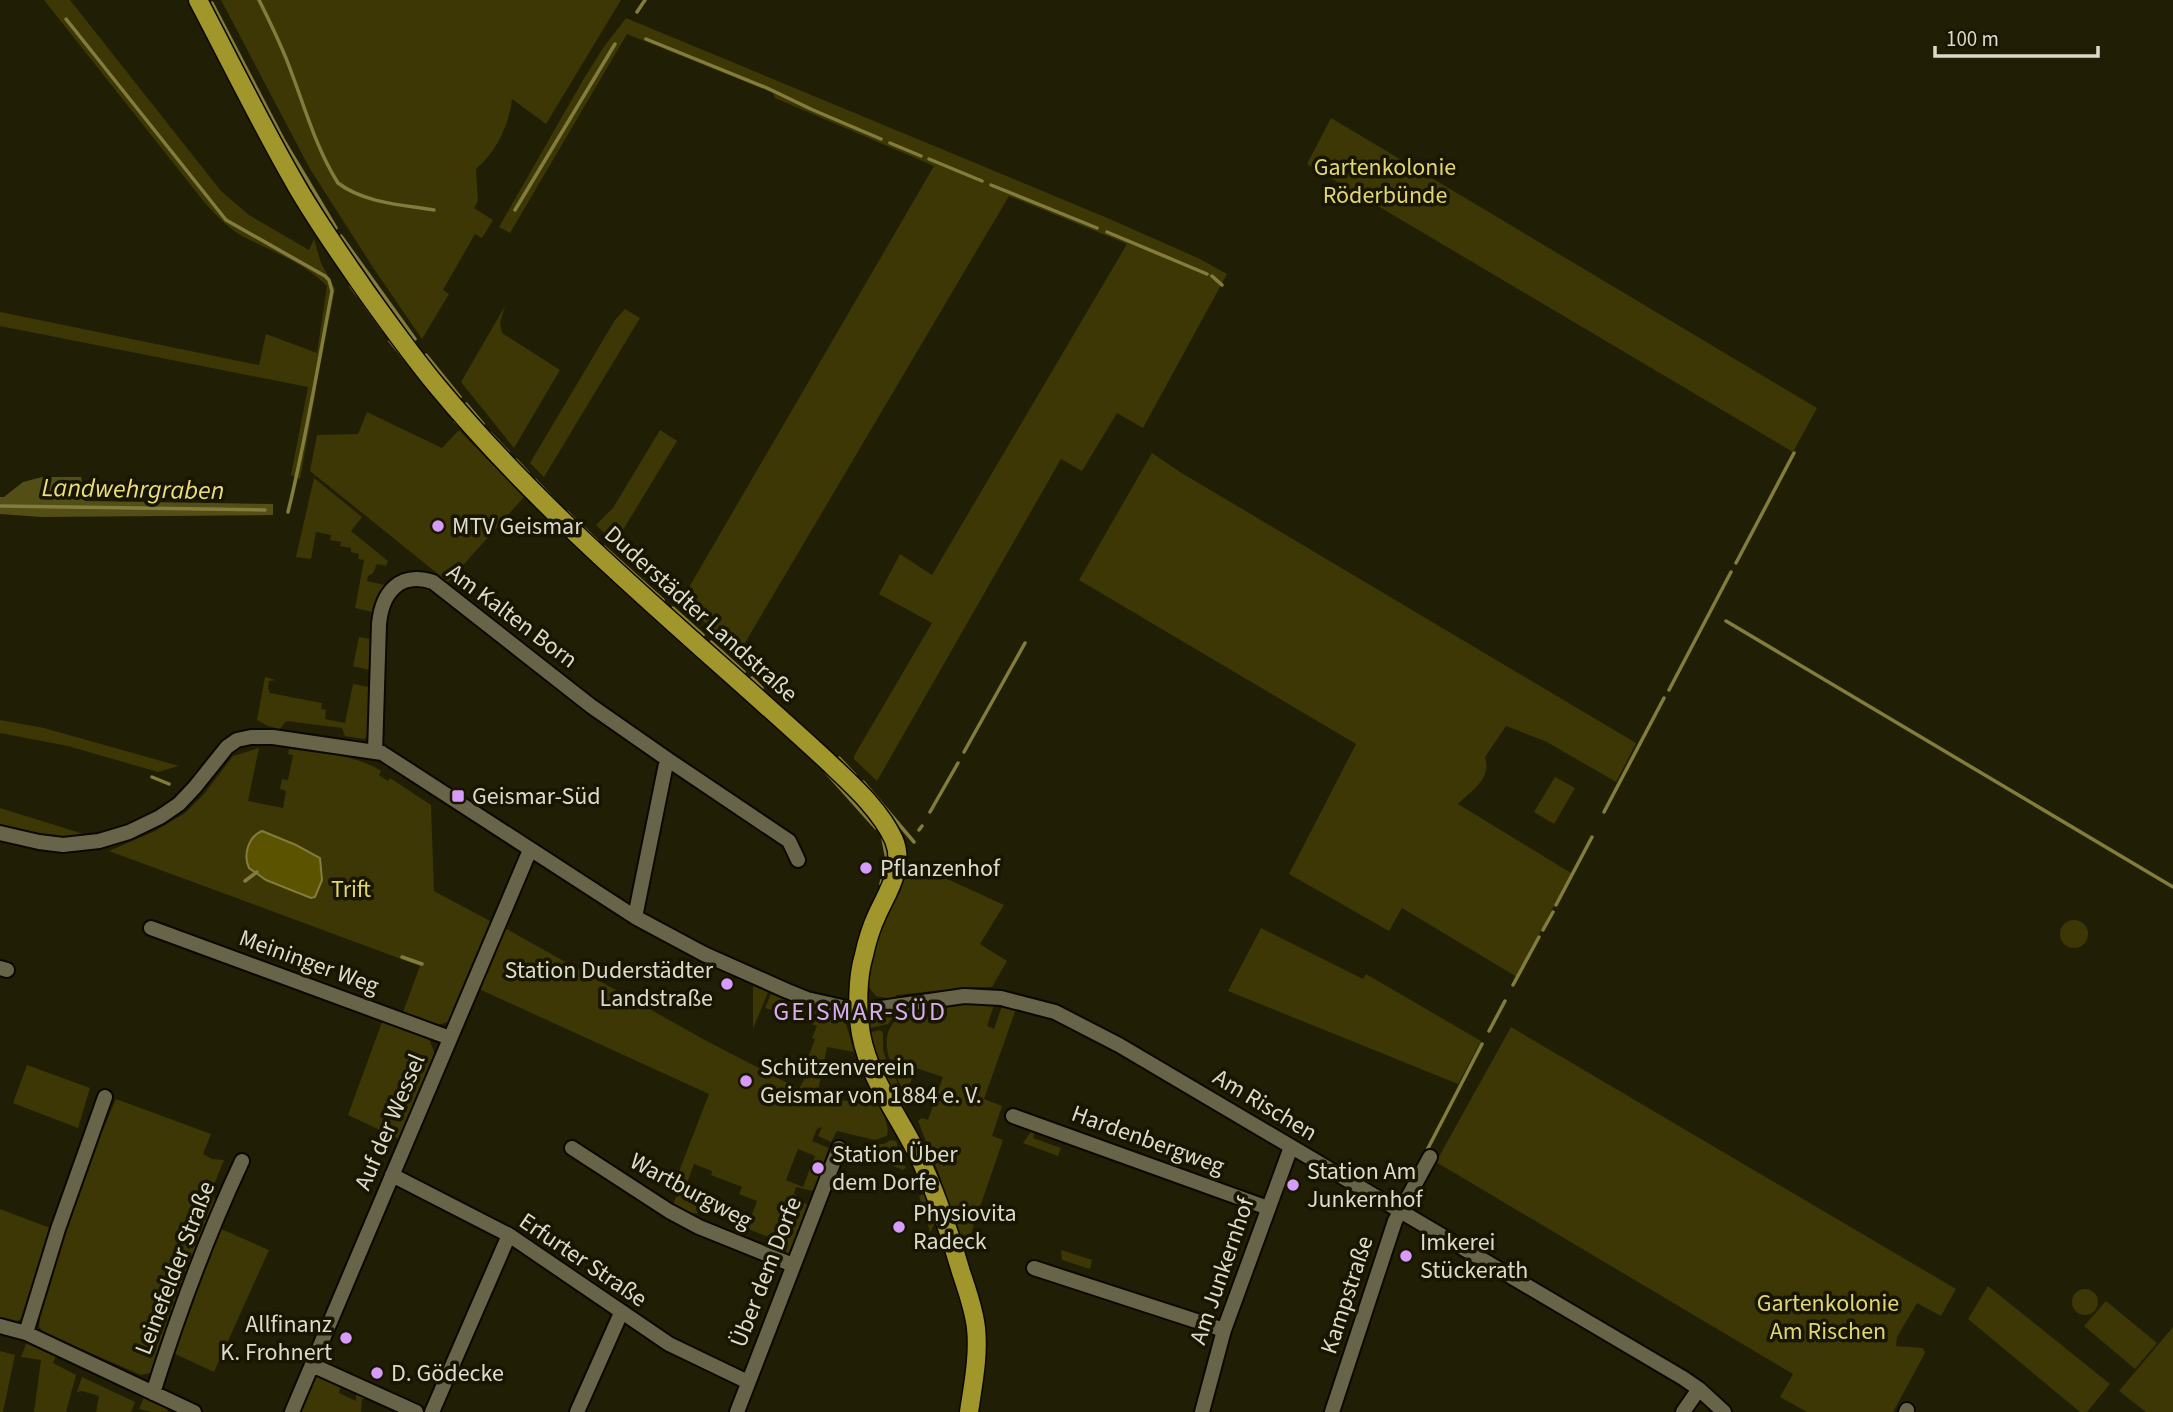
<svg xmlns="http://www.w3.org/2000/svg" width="2173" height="1412" viewBox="0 0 2173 1412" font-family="'Source Sans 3',sans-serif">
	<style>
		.green { fill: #3c3705; fill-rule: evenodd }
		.forest { fill: #534d16 }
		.water { fill: #5c5300; stroke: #827c3d; stroke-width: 2 }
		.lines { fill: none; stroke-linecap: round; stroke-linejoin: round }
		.stream { stroke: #827c3d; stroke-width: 3.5 }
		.minor-casing { stroke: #0b0800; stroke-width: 18 }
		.major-casing { stroke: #0b0800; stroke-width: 21 }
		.minor { stroke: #67644a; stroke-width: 14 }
		.major { stroke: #a1962b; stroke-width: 18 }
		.poi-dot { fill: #d79bf9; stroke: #181500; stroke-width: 2.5 }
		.labels { text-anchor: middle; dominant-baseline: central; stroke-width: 7; stroke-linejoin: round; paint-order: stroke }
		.park-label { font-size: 24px; fill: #e1d671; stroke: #181500 }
		.poi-label { font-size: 24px; fill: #dcdbcc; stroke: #181500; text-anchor: start }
		.street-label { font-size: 24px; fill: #dcdbcc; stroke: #181500 }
		.water-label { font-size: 26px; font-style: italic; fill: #ebdf7b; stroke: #181500 }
		.neighbourhood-label { font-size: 26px; letter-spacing: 2px; fill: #d7adef; stroke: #181500 }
	</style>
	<rect width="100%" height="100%" fill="#211e06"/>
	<path class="green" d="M44 0H70L221 191 249 215 309 250 314 239 321 263 335 289 318 375 315 378 316 389 300 479 291 475 308 387 0 326V312L259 365 266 334 317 353 327 286C302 261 272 252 242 236 227 227 216 215 205 203Z
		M221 0H621L546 124 512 99C509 126 496 152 476 169L478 201 474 208 493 220 482 238 475 234 443 290 449 294 422 339 374 269 310 169Z
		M626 18 1105 217 1198 258 1227 274 1143 428 1117 413 1082 471 1061 459 877 781 854 759V756L932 623 879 594 900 554 932 575 1127 244 1009 196 739 653 681 601 934 166 775 98 773 93 627 34 510 233 499 227 583 80 603 48Z
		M1331 118 1817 408 1793 452 1307 164Z
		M505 306 500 323 502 333 560 370 514 448 461 382Z
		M625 309 640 318 544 477 530 463 615 320Z
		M367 412 442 448 459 430 524 497 448 582 310 471 317 435 358 434Z
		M660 430 677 441 615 543 596 525 613 508Z
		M1152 453 1180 472 1636 743 1616 782 1547 742 1506 726 1485 757C1492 779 1472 790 1458 804L1571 873 1517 977 1402 908 1389 931 1289 874 1356 744 1079 580Z
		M314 478 362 517 351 531 388 561 386 566 377 564 373 573 368 576 367 581 385 585 376 598 372 612 355 608 364 560 358 559 359 554 351 552V548L340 546 341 542 330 540 331 535 316 532 311 559 296 557Z
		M359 637 370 639 369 670 353 666Z
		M265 677 276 680 269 681 268 688 270 693 322 703 321 709 326 710 325 719 345 723 353 684 369 687V734L364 739 345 736 342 728 286 721 280 729 268 726 257 720Z
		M0 720 44 728 179 766 158 772 68 746 0 733Z
		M259 748 248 801 283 808 286 791 280 789 282 779 288 780 293 755 288 754 289 749C319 753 355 754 381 771L379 775 388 781 390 778 431 805 434 891 490 921 448 1022 438 1025 403 1012 420 966 109 851 155 831 185 813 204 794 233 756Z
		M1555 777 1575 788 1554 824 1534 812Z
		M0 808 90 836 62 838 0 827Z
		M910 862 1004 905 980 944 1007 961 992 987H973L896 995V1000L876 996 867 985 871 950 895 894 899 895Z
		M2060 934a14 14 0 1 1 28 0a14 14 0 1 1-28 0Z
		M505 928 703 1039 799 1089 806 1076 774 1063 775 1059 803 1072 815 1039 812 1038 817 1026 812 1024 813 1021 793 1014 791 1017 765 1008 771 994 794 1004 842 1019 846 1024 854 1052 827 1047 817 1096 879 1106C883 1115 890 1126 887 1136L875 1140 837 1131 831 1142 818 1136 822 1127 817 1129 812 1141 829 1148 823 1164 817 1162 813 1171 820 1174 813 1191 796 1187 794 1194C800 1197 801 1202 808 1205L788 1257 771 1252 776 1240 741 1226 742 1222 751 1217 757 1201 739 1194 742 1187 711 1175 712 1171 694 1164 687 1183 680 1180 675 1194 671 1192 709 1094 479 989ZM798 1149 815 1156 803 1187 786 1180Z
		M1261 928 1363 979 1366 974 1481 1041 1458 1084 1228 991Z
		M753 986 768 992 753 1029Z
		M968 1004 994 1005 987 1026 994 1029 1002 1006 1016 1009 984 1099 1002 1106 992 1136 1003 1140 968 1242 959 1239 941 1179 918 1121 922 1118 928 1120 943 1077 916 1068 907 1092 915 1095 911 1106C897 1076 864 1029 911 1012Z
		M897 1012 888 1024 871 1028 868 1026 878 1014Z
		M382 1022 429 1039 435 1054 399 1139 348 1115Z
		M1511 1027 1956 1289 1941 1316 1917 1303 1897 1337 1896 1346 1923 1348 1925 1353 1893 1412H1807L1780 1397 1793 1374 1436 1162Z
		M880 1030 883 1033V1050L887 1062 876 1066 867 1033Z
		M27 1065 90 1088 78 1128 13 1103Z
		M889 1065 909 1106 900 1107 878 1069Z
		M116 1099 211 1134 203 1154 212 1159 224 1160 211 1192 215 1201 198 1242 152 1370 150 1373 141 1375 44 1333 39 1327 40 1319 37 1317 51 1266 82 1178Z
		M1033 1129H1035L1033 1138 1061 1148 1058 1156 1023 1143Z
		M891 1140 896 1141 901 1156 898 1159 900 1165H904L906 1168 903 1170 868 1156 869 1144H884Z
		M685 1184 698 1189 701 1199 736 1215 739 1218V1224L705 1212 689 1214 673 1204 676 1197H678L680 1186Z
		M929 1192C933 1202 932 1212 935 1223L930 1232 919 1196Z
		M0 1209 50 1228 26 1311 23 1318 17 1321 0 1317Z
		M219 1228 269 1250 214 1372 173 1353 200 1274Z
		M1061 1250 1092 1260 1090 1269 1062 1260Z
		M1988 1286 2110 1384 2087 1412H2080L1968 1319Z
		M2072 1302a13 13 0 1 1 26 0a13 13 0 1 1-26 0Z
		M2106 1301 2157 1343 2135 1369 2084 1326Z
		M2173 1327V1412H2146L2119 1391Z
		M27 1342 57 1354 53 1363 76 1375 66 1412H34L41 1360 21 1357Z
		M0 1351 15 1355 3 1412H0Z
		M318 1376 341 1385 339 1393 356 1401V1392L372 1399H362L361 1412H299L313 1379Z
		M82 1377 135 1402 131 1412H96L99 1396 82 1391 77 1392Z
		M144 1397 169 1407 167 1412H151L139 1409Z"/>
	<path class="forest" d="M42 477H81L85 501 273 504V515L41 517 0 514V497H4L23 482Z"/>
	<path class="water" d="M262 831 296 845 320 858 322 880 315 897 311 898 266 880 249 868C243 855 248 837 262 831Z"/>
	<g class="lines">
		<path class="stream" d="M259 0C271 24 283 48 292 74 306 111 317 150 338 183 364 203 403 205 434 210
			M212 3 284 141 336 228
			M637 12 645 0
			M66 19 226 220 325 276 329 280 332 291C318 365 306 440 288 512
			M646 39 767 88 813 110 881 139
			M890 143 921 156
			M929 159 982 181
			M991 185 1097 228
			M515 210 615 44
			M1107 232 1207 274
			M341 236 415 339
			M1212 276 1222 285
			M351 286 383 330
			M390 341 450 414
			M426 355 460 397
			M466 404 483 424
			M455 421 464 430
			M490 433 508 452
			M516 460 528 473
			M535 480 555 501
			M0 506 265 510
			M567 512 597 541
			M604 547 663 600
			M1736 563 1794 453
			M673 608 703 635
			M1726 621 2173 887
			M711 642 744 672
			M752 678 762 688
			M1669 690 1731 572
			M964 752 1025 643
			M839 758 855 775
			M826 772 876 828
			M152 777 169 784
			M863 782 914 842
			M930 812 958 763
			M1604 812 1664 698
			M919 830 922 826
			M245 881 257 872
			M881 884 887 859 883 839
			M1556 905 1592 837
			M1543 930 1553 912
			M402 957 422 964
			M1513 985 1539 937
			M1489 1031 1505 1001
			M1425 1154 1482 1044"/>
		<g class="minor-casing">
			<path id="minor" d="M375 752 379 624C382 593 399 571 433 582L591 706 667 759 635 917
				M667 759 789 841 798 860
				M0 833 39 842 63 845 99 841 129 832 160 817 179 804 195 787 227 747 237 740 251 737H273L382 753 635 917 704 954 785 990 807 999 860 1011 964 996 1001 998 1055 1012 1119 1045 1683 1378 1699 1389 1724 1412
				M151 928 450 1038
				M0 968 7 970
				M1013 1116 1268 1208
				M572 1148 669 1211 699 1227 793 1265
				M392 1175 509 1235 669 1344 748 1382
				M1034 1268 1224 1330
				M0 1326 26 1333 194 1412
				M26 1333 58 1229 105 1097
				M312 1365 416 1412
				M153 1393C178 1314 207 1236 242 1161
				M292 1412 530 850
				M432 1412 509 1235
				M577 1412 621 1313
				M737 1412 839 1148
				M1202 1412 1224 1330 1291 1147
				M1332 1412 1395 1221 1430 1157
				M1683 1412 1699 1389
				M1906 1412 1907 1410"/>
		</g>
		<g class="major-casing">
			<path id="major" d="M198 0C229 59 259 120 292 178 314 218 341 255 367 293 390 325 412 356 437 386 552 525 694 638 826 760 850 783 880 809 894 840 905 867 888 891 877 915 871 928 867 941 864 955 857 978 857 1010 861 1034 869 1078 897 1113 917 1153 936 1191 949 1231 961 1272 967 1290 974 1309 976 1328 979 1355 973 1385 969 1412"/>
		</g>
		<use href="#minor" class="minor"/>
		<use href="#major" class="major"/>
	</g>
	<g class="poi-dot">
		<circle cx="438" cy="526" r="7"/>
		<rect x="451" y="789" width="14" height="14" rx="3.5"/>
		<circle cx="866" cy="868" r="7"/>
		<circle cx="727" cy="984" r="7"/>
		<circle cx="746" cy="1081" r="7"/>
		<circle cx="818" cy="1168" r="7"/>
		<circle cx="1293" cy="1185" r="7"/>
		<circle cx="899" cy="1227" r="7"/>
		<circle cx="1406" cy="1256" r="7"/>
		<circle cx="346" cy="1338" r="7"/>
		<circle cx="377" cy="1373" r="7"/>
	</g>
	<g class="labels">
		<g class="park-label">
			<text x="1385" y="167">Gartenkolonie<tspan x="1385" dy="28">Röderbünde</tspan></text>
			<text x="351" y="889">Trift</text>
			<text x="1828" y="1303">Gartenkolonie<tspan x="1828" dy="28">Am Rischen</tspan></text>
		</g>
		<g class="poi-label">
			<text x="452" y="526">MTV Geismar</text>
			<text x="472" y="796">Geismar-Süd</text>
			<text x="880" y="868">Pflanzenhof</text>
			<text x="713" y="970" text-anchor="end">Station Duderstädter<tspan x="713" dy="28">Landstraße</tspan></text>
			<text x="760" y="1067">Schützenverein<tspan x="760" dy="28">Geismar von 1884 e. V.</tspan></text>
			<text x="832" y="1154">Station Über<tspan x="832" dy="28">dem Dorfe</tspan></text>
			<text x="1307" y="1171">Station Am<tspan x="1307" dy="28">Junkernhof</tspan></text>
			<text x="913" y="1213">Physiovita<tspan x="913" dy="28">Radeck</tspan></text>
			<text x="1420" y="1242">Imkerei<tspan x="1420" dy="28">Stückerath</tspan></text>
			<text x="332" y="1324" text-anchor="end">Allfinanz<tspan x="332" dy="28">K. Frohnert</tspan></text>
			<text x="391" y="1373">D. Gödecke</text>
		</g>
		<g class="street-label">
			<text transform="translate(701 614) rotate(42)">Duderstädter Landstraße</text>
			<text transform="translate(512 616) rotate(37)">Am Kalten Born</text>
			<text transform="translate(309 962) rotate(20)">Meininger Weg</text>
			<text transform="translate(1265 1105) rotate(31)">Am Rischen</text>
			<text transform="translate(390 1122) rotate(-67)">Auf der Wessel</text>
			<text transform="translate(1148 1140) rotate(20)">Hardenbergweg</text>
			<text transform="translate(691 1191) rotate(28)">Wartburgweg</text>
			<text transform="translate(583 1260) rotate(34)">Erfurter Straße</text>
			<text transform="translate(175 1268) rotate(-69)">Leinefelder Straße</text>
			<text transform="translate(1222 1271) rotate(-71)">Am Junkernhof</text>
			<text transform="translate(766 1272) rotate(-69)">Über dem Dorfe</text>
			<text transform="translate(1347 1295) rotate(-72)">Kampstraße</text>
		</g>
		<g class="water-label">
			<text transform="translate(133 489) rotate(1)">Landwehrgraben</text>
		</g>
		<g class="neighbourhood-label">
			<text x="860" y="1011">GEISMAR-SÜD</text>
		</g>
	</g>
	<path d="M1935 46v10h163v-10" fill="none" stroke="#dcdbcc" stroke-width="3.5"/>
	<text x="1946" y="46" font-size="21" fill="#dcdbcc" stroke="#181500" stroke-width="5" paint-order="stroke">100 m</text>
</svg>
